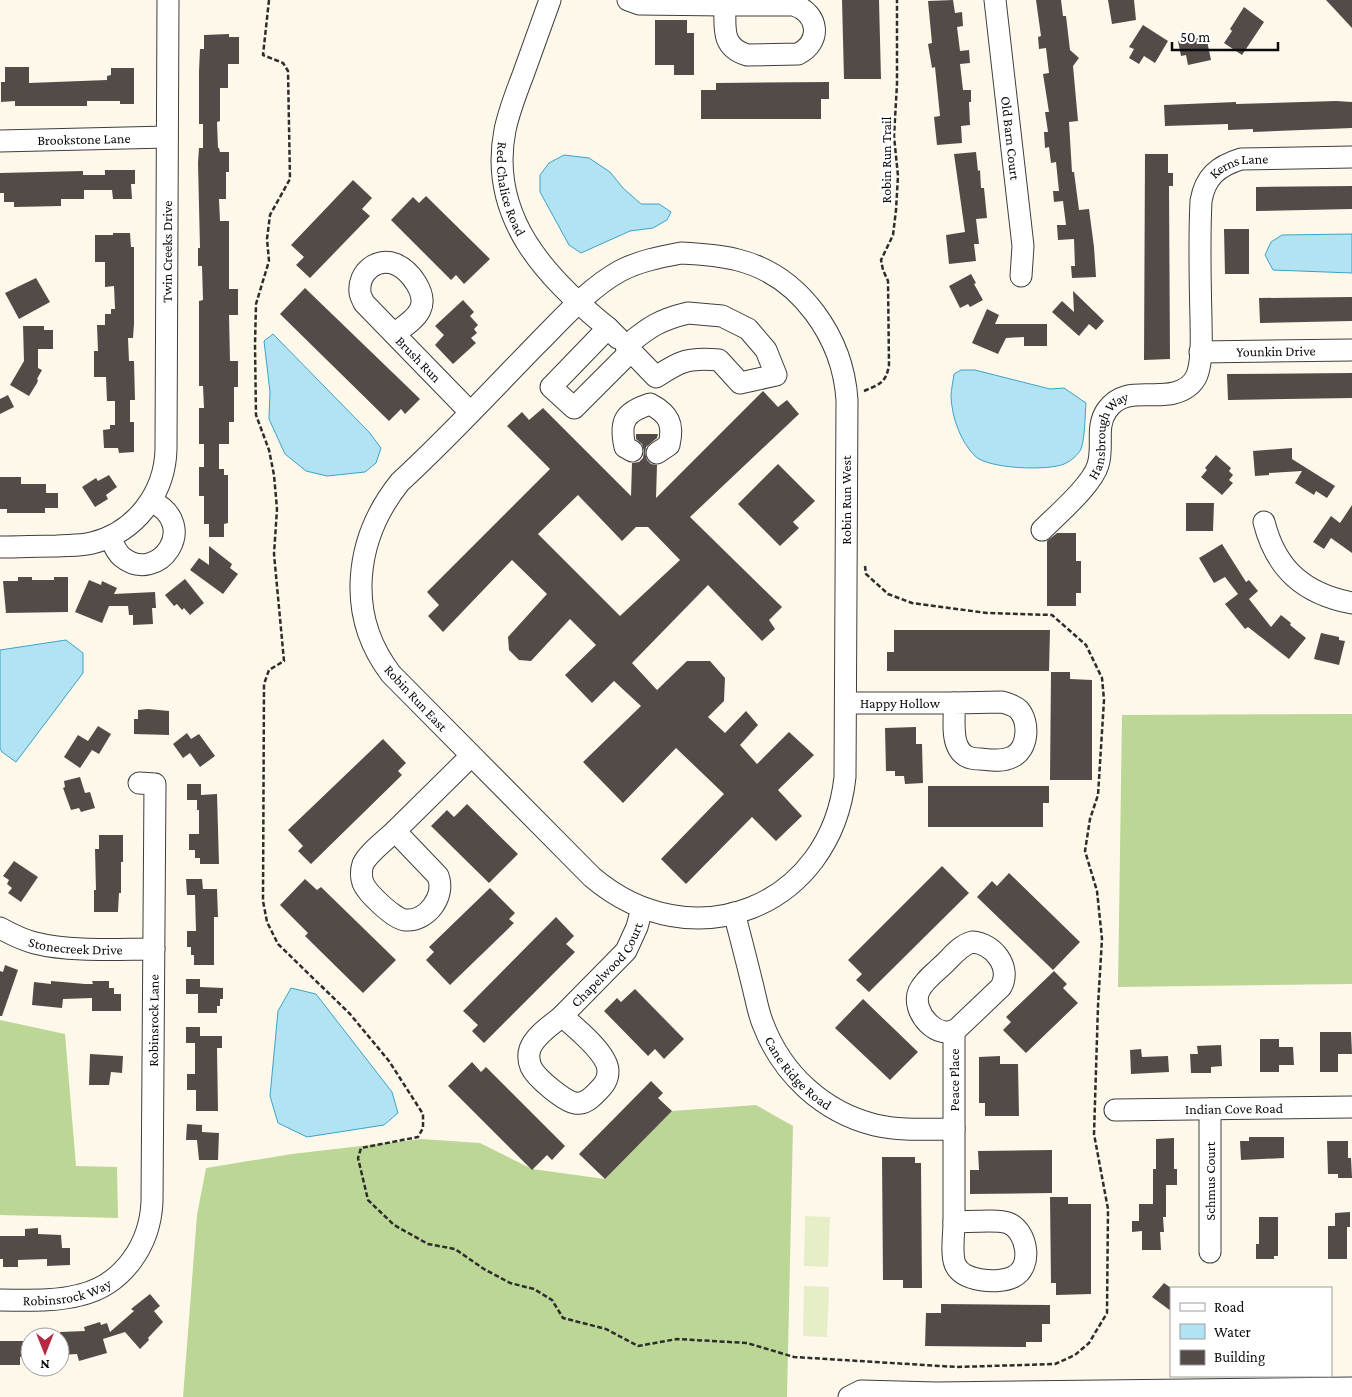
<svg xmlns="http://www.w3.org/2000/svg" width="1352" height="1397" viewBox="0 0 1352 1397" font-family="'Crimson Pro',serif">
	<style>
		.forest { fill: #bcd696 }
		.pitch { fill: #e6eec8 }
		.water { fill: #b2e3f3; stroke: #3ca2c7 }
		.building { fill: #534b48; fill-rule: evenodd }
		.lines { fill: none; stroke-linecap: round; stroke-linejoin: round }
		.minor-casing { stroke: #3e3e3e; stroke-width: 23 }
		.path { stroke: #2d2d2d; stroke-width: 2.5; stroke-dasharray: 5 2.5; stroke-linecap: butt }
		.minor { stroke: #fff; stroke-width: 21 }
		.labels { text-anchor: middle; dominant-baseline: central; stroke-width: 5; stroke-linejoin: round; paint-order: stroke }
		.street-label { font-size: 14px; fill: #0b0b0b; stroke: #fff }
	</style>
	<rect width="100%" height="100%" fill="#fef8eb"/>
	<path class="forest" d="M1352 714V984L1118 987 1122 715Z
		M0 1020 65 1034 76 1166 117 1167 118 1218 0 1215Z
		M756 1105 793 1126 787 1397H183L197 1215 206 1168 292 1154 421 1139 480 1143 532 1169 605 1179 672 1111Z"/>
	<path class="pitch" d="M805 1216 830 1217 828 1267 804 1266Z
		M804 1286 829 1287 827 1337 803 1336Z"/>
	<path class="water" d="M564 155 589 158 610 172 623 188 641 204H659L671 212 667 220 653 228 630 231 581 253 569 245 540 192V175L549 163Z
		M1352 234V273L1273 270 1265 255 1271 242 1282 235Z
		M273 334 369 432 381 448 376 463 365 472 327 476 306 471 285 454 269 419 270 392 264 341Z
		M961 370H975L1050 389 1064 388 1086 403C1085 414 1085 439 1081 449 1078 455 1071 461 1064 464 1048 471 988 469 975 456 960 441 952 417 951 397 951 390 953 382 954 374Z
		M66 640 83 653V673L16 762 2 752 0 748V650Z
		M291 988 316 994 392 1092 398 1113 384 1125 307 1137 278 1123 270 1096 278 1011Z"/>
	<path class="building" d="M842 0H879L881 79H844Z
		M953 0 955 13 962 12 963 26 957 27 960 51 969 50 970 63 960 64 963 90H971V102H969L970 125 961 126 962 143 937 145 934 117 940 116 935 67 932 68 928 44 932 43 928 1Z
		M1036 0H1061L1063 16H1066L1070 50 1079 58 1073 66 1078 121 1069 122 1072 172H1074L1079 210 1089 209 1094 247 1096 277 1072 278 1071 266H1075L1074 239 1058 240 1057 225H1066L1063 201 1054 202 1053 191H1059L1056 162 1051 163 1049 147 1045 148 1044 132H1048L1045 112H1049L1043 74 1049 73 1046 48 1039 49 1038 37 1041 36Z
		M1108 0H1134L1136 20 1112 24Z
		M1326 0H1352V28Z
		M1244 7 1264 22 1242 55 1224 43 1232 31 1230 29Z
		M655 20H687V33H694V75H674V65H655Z
		M1143 25 1168 41 1155 63 1144 56 1139 64 1129 58 1134 49 1129 47Z
		M229 34V37H239V64H228V88H220V121L217 122 218 148H219L220 152H229V172H226V199H219L220 221H229V289H238V315H229L230 361H238V387H234V422H229V444H219V469H224V475H228V523L224 524V537H209V524H204V496H199V467H204V444H199V408H204L203 386H199V301L203 300 202 266H198V248H200L198 163 199 148H203V124H199V71L200 49H204V35Z
		M1206 36 1211 60 1188 65 1186 55 1181 56 1178 41Z
		M5 67H29V83L107 80V76L111 75V68H134V104H120V101H87V106H15V101L1 102V82H5Z
		M829 82V99H821V119H701V90H716V83Z
		M1336 101 1352 102V128L1253 132V129L1228 130V124L1165 126 1164 105 1236 102V104Z
		M976 152 978 171 980 170 981 188H984L987 218 976 219 979 244H974L976 261 949 264 946 235 965 232 954 154Z
		M1145 154H1168V173H1173V186H1169L1170 359 1144 360Z
		M105 170H135V184H131L132 199H113L112 190H84V199H61V206L14 207V202H4V193H0V173L83 171V175H105Z
		M353 180 372 198 362 209 370 216 310 278 296 265 304 257 291 245Z
		M1352 186V209L1256 211V187Z
		M426 196 490 259 464 284 456 275 451 280 391 220 413 197 419 203Z
		M1224 229H1249V274H1225Z
		M113 233H130L131 247H134V324L133 338H128L129 361H134L135 400H130V422H134V452L119 453 118 448H104L103 430 110 429V425H115V401H107L106 377H94V351H98L97 325H105V314H111V309H115L114 286 105 287V262H95V235H113Z
		M971 274 976 283 974 284 983 300 970 307 968 304 960 308 949 286Z
		M36 278 50 302 19 319 5 293Z
		M305 288 420 399 405 414 401 409 389 421 280 314Z
		M1073 291 1104 321 1096 330 1089 324 1079 336 1052 312 1062 301 1074 312Z
		M1352 297V321L1260 323 1259 298Z
		M463 300 474 312 470 316 478 325 474 329 477 333 471 338 476 343 453 364 435 345 444 335 435 326Z
		M987 309 999 315 995 324H1047V346H1024V337L1006 338 998 354 972 343Z
		M23 326H44V330H53V349H38V368L42 370 37 379 38 380 37 383 29 396 10 385 24 361Z
		M1352 373V398L1228 400 1227 374Z
		M763 391 778 407 787 400 799 414 690 517 782 607 769 620 775 629 762 641 708 585 632 663 657 690 687 661H710L725 678 724 701 708 717 725 733 746 711 758 725 740 745 757 764 789 732 814 755 778 790 802 816 776 841 752 817 686 884 661 859 724 794 676 748 623 803 583 762 641 706 614 681 592 703 565 675 596 645 570 619 531 661 519 660 509 650 508 637 547 594 512 560 443 632 428 616 439 605 427 592 550 469 507 426 522 412 529 420 543 408 631 496 632 463 639 462 643 458 644 451 642 444 636 439V434H658L657 438 646 447 645 453 647 460 651 464 657 465 656 498ZM578 495 622 541 636 527H648L680 560 620 616 538 534Z
		M8 395 14 407 0 414V399Z
		M1292 448V459L1335 486 1327 498 1316 491 1314 495 1295 483 1302 471 1269 473V475L1255 476 1253 451Z
		M1216 455 1231 468 1229 471 1233 475 1229 480 1233 483 1222 495 1201 477 1207 470 1205 468Z
		M778 464 815 501 793 522 799 528 780 546 738 504Z
		M109 475 117 487 106 495 108 499 95 507 82 487 96 478 98 481Z
		M0 477H21V484H46V493H58V508H45V513H7V509H0Z
		M1186 503H1214L1213 531H1186Z
		M1352 505V553L1331 538 1324 549 1313 542 1331 516 1340 523Z
		M1057 533H1076V561H1081V593H1076V606H1047V541Z
		M1222 544 1246 582 1249 580 1258 591 1249 599 1271 627 1281 615 1291 623 1290 625 1306 638 1289 659 1248 627 1245 629 1225 604 1238 594 1225 577 1214 583 1199 558Z
		M209 546 232 564 230 568 238 574 223 594 190 570 199 558 209 565Z
		M18 577H32V580H54V577H68V612L6 613 3 581H18Z
		M185 579 204 603 190 615 184 608 182 610 177 604 174 606 165 595Z
		M89 580 101 585 102 581 117 588 114 594 155 592 156 608H152L153 624 133 625V615H129L128 606H109L102 623 75 612Z
		M894 630H1050L1049 671H887V652H894Z
		M1321 633 1339 637V640L1345 641 1339 665 1314 659Z
		M1051 672H1070V679L1092 680V780H1050Z
		M148 709 169 711V735L134 734V719H138V710Z
		M98 726 111 734 99 754 92 750 80 768 64 757 78 735 88 741Z
		M916 727V744H922L923 783 905 784 904 776H895V771H886L885 728Z
		M187 733 191 739 199 734 215 756 200 767 190 753 183 758 173 744Z
		M383 739 406 763 398 771 402 775 311 864 298 851 303 846 288 830Z
		M80 777 85 793 90 792 95 808 81 812 79 808 71 810 63 788 65 787 64 781Z
		M187 784H201V795L217 794 219 864H200V858H195V850H189V834H199V810H197V800H187Z
		M928 786H1049V803H1043V827H928Z
		M467 804 518 854 489 883 431 826 447 810 454 817Z
		M99 835H123V862H121V893H119L118 912H94V890H96L95 849H99Z
		M14 861 38 877 21 902 8 893 12 888 7 884 9 880 3 876Z
		M942 866 969 893 869 992 856 980 862 974 848 960Z
		M1009 873 1080 942 1053 970 977 897 992 881 997 886Z
		M186 879H202L203 889H217L218 917H214V965H194V955H191V947H187V931H196L195 895H187Z
		M305 879 317 890 321 887 396 960 363 993 305 936 308 933 280 905Z
		M490 888 515 913 509 919 514 923 450 985 426 960 434 952 429 947Z
		M556 917 574 936 566 944 575 952 484 1043 472 1031 478 1025 463 1011Z
		M5 965 18 970 2 1016H0V971L3 972Z
		M1054 971 1067 984 1063 988 1078 1003 1026 1053 1003 1030 1011 1022 1006 1017Z
		M186 979H200V987L223 988V999H220V1006H217V1013H198V994H186Z
		M51 981 85 984H93L92 981H109V988H114V994H121V1011H92V998L63 999 62 1008 32 1005 34 982 51 984Z
		M635 989 684 1039 664 1059 655 1049 648 1056 604 1011 617 998 621 1002Z
		M863 999 918 1052 890 1080 835 1028Z
		M186 1027H200V1036H222V1048H217L218 1111H196V1090H187V1074H195V1043H186Z
		M1320 1032H1351L1352 1054H1338V1072H1320Z
		M1260 1039H1279V1047H1293L1294 1065H1279V1072H1260Z
		M1221 1045 1222 1066 1211 1067V1073H1191L1190 1054H1198L1197 1046Z
		M1141 1049 1142 1057 1168 1056 1169 1072 1131 1074 1130 1050Z
		M90 1054 123 1056 122 1073 111 1072 109 1085H89Z
		M1000 1056V1064H1018L1019 1116H985V1103H979V1057Z
		M472 1062 481 1072 486 1067 565 1146 552 1160 547 1155 532 1170 448 1086Z
		M651 1081 663 1093 658 1098 672 1111 605 1179 579 1154Z
		M187 1124 202 1125V1132L219 1133 218 1160H199L197 1140H186Z
		M1249 1137H1284V1158L1241 1160 1240 1141H1249Z
		M1174 1138V1169H1177V1185H1166V1217H1163L1164 1232H1160L1161 1250H1142V1231L1132 1232V1221H1139V1204H1153V1169H1156V1139Z
		M1327 1141H1348V1158H1351L1352 1178H1338V1174H1328Z
		M1052 1150V1193L970 1194V1170H979L978 1151Z
		M882 1157H915V1163H921L922 1288H903V1280H883Z
		M1050 1197H1068V1204H1091V1294L1056 1295V1283H1051Z
		M1350 1212V1227H1347V1259H1328V1226H1335V1213Z
		M1259 1217H1278V1256H1274V1259H1256V1244H1259Z
		M38 1228V1234L61 1235 62 1248H70V1265L47 1266V1259L18 1260V1267H3V1259H0V1236H25V1229Z
		M1164 1283 1171 1288V1311L1152 1297Z
		M150 1294 160 1306 154 1311 163 1322 148 1338 149 1340 140 1349 125 1332 103 1339 107 1353 79 1361 77 1354 60 1355V1332L85 1331 84 1327 100 1322 101 1325 107 1323 110 1332 134 1311 131 1309Z
		M941 1304 1050 1305V1324H1042V1342H1026V1347L925 1346 926 1313H941Z
		M0 1341H30V1357H20V1365H0Z"/>
	<g class="lines">
		<g class="minor-casing">
			<g id="minor">
				<path id="s1" d="M550 0C541 25 532 50 523 75 516 93 509 111 505 130 488 217 546 278 608 328"/>
				<path d="M628 0 639 4 725 5"/>
				<path id="s2" d="M995 0 1023 246 1021 276"/>
				<path d="M725 5H794C819 14 822 42 798 54L747 55C721 47 725 28 725 5Z"/>
				<path id="s3" d="M0 141 167 137"/>
				<path d="M681 253C701 254 719 255 738 260 801 276 843 338 847 400L845 777C831 908 692 962 592 877L391 674C345 614 355 538 400 482 448 438 492 390 537 344 562 319 589 288 620 271 639 261 660 257 681 253Z"/>
				<path d="M688 313 722 316 748 329 766 350 776 375 740 383 719 360C689 357 680 361 656 377L626 346C649 327 659 320 688 313Z"/>
				<path id="s4" d="M395 333C403 327 415 320 420 310 428 294 410 270 395 264 376 257 358 273 360 292 360 296 363 300 364 303L470 412"/>
				<path d="M618 338 608 328 551 387 574 408 631 351"/>
				<path id="s5" d="M1200 352 1352 350"/>
				<path d="M632 451 625 447C619 421 625 412 650 404 669 414 674 424 669 445L657 453"/>
				<path d="M1264 522C1276 570 1305 594 1352 603"/>
				<path id="s6" d="M1042 530C1058 514 1092 485 1098 465 1104 446 1095 427 1107 410 1124 386 1151 399 1174 393 1183 391 1193 385 1197 375 1203 359 1201 336 1201 319 1200 280 1199 240 1201 201 1205 177 1218 166 1241 159L1352 157"/>
				<path d="M110 537C113 544 116 552 122 557 158 586 202 525 151 501"/>
				<path id="s7" d="M0 547C19 547 38 546 57 546 69 545 80 546 92 543 136 532 165 493 166 449L168 0"/>
				<path d="M1002 702C1008 704 1014 705 1019 710 1030 723 1028 750 1012 757 1002 762 991 760 981 759 970 759 962 757 957 745 952 733 955 716 954 703Z"/>
				<path id="s8" d="M846 703H954"/>
				<path d="M395 831 438 876C446 896 427 922 405 920 394 919 367 893 363 883 361 877 361 870 363 864 368 853 386 840 395 831Z"/>
				<path d="M395 831 471 756"/>
				<path id="s9" d="M734 913C741 938 747 963 753 987 756 999 758 1012 763 1024 782 1074 823 1112 875 1125 900 1131 928 1129 954 1129"/>
				<path id="s10" d="M0 928C11 934 23 940 35 943 70 952 118 949 154 949"/>
				<path d="M972 942C993 943 1012 967 1001 987L958 1028C939 1043 910 1012 919 991 924 980 937 971 945 963 953 955 961 945 972 942Z"/>
				<path d="M562 1016C575 1027 608 1054 608 1071 608 1080 604 1085 598 1091 592 1097 585 1105 575 1103 564 1101 536 1078 531 1067 529 1062 528 1055 530 1049 535 1035 552 1025 562 1016Z"/>
				<path id="s11" d="M562 1016 626 951 637 927 642 908"/>
				<path d="M954 1032V1222"/>
				<path d="M1210 1109V1252"/>
				<path id="s12" d="M1115 1110 1352 1107"/>
				<path d="M954 1222C967 1222 998 1219 1008 1223 1027 1230 1034 1267 1013 1277 999 1284 962 1282 955 1264 951 1254 954 1233 954 1222Z"/>
				<path id="s13" d="M0 1300C26 1300 54 1302 80 1295 123 1285 150 1245 152 1202L155 784 139 783"/>
				<path d="M849 1397 861 1391 936 1393 1352 1388"/>
			</g>
		</g>
		<path class="path" d="M269 0 263 55 283 63 288 71 290 179 270 215 267 239 269 261 256 304 255 345 256 415 269 450 274 475 277 509 274 554 284 661 269 670 264 684 263 901 267 922 278 944 350 1014 389 1061 423 1114V1128L418 1137 361 1148 358 1158 368 1200 394 1225 428 1244 455 1249 484 1269 510 1283 534 1289 552 1300 563 1318 606 1329 638 1346 677 1339 747 1343 794 1357 957 1367 1055 1364 1075 1355 1089 1343 1107 1313 1108 1209 1094 1134 1098 1006 1102 939 1097 891 1085 851 1090 819 1098 795 1104 700 1102 678 1086 645 1052 615 987 613 912 603 888 594 866 574 865 566
			M864 391C880 384 886 383 889 365L888 281 883 270 881 260 893 235 896 210 898 176 894 136 897 84V0"/>
		<use href="#minor" class="minor"/>
	</g>
	<g class="labels">
		<g class="street-label">
			<text stroke="none"><textPath href="#s2" startOffset="139">Old Barn Court</textPath></text>
			<text stroke="none"><textPath href="#s3" startOffset="84">Brookstone Lane</textPath></text>
			<text transform="translate(886 160) rotate(-90)">Robin Run Trail</text>
			<text stroke="none"><textPath href="#s6" startOffset="478">Kerns Lane</textPath></text>
			<text stroke="none"><textPath href="#s1" startOffset="198">Red Chalice Road</textPath></text>
			<text stroke="none"><textPath href="#s7" startOffset="418">Twin Creeks Drive</textPath></text>
			<text stroke="none"><textPath href="#s5" startOffset="76">Younkin Drive</textPath></text>
			<text stroke="none"><textPath href="#s4" startOffset="235">Brush Run</textPath></text>
			<text stroke="none"><textPath href="#s6" startOffset="120">Hansbrough Way</textPath></text>
			<text transform="translate(846 500) rotate(-90)">Robin Run West</text>
			<text transform="translate(416 698) rotate(47)">Robin Run East</text>
			<text stroke="none"><textPath href="#s8" startOffset="54">Happy Hollow</textPath></text>
			<text stroke="none"><textPath href="#s10" startOffset="79">Stonecreek Drive</textPath></text>
			<text stroke="none"><textPath href="#s11" startOffset="69">Chapelwood Court</textPath></text>
			<text stroke="none"><textPath href="#s13" startOffset="388">Robinsrock Lane</textPath></text>
			<text stroke="none"><textPath href="#s9" startOffset="176">Cane Ridge Road</textPath></text>
			<text transform="translate(954 1080) rotate(-90)">Peace Place</text>
			<text stroke="none"><textPath href="#s12" startOffset="119">Indian Cove Road</textPath></text>
			<text transform="translate(1210 1181) rotate(-90)">Schmus Court</text>
			<text stroke="none"><textPath href="#s13" startOffset="68">Robinsrock Way</textPath></text>
		</g>
	</g>
	<rect x="1170" y="1287" width="162" height="90" fill="#ffffff" stroke="#9d9d9d"/>
	<rect x="1180" y="1303" width="25" height="8" fill="#ffffff" stroke="#9d9d9d"/>
	<text x="1214" y="1312" font-size="15" fill="#0b0b0b">Road</text>
	<rect x="1180" y="1324" width="25" height="15" fill="#b2e3f3" stroke="#9d9d9d"/>
	<text x="1214" y="1337" font-size="15" fill="#0b0b0b">Water</text>
	<rect x="1180" y="1350" width="25" height="15" fill="#534b48" stroke="#9d9d9d"/>
	<text x="1214" y="1362" font-size="15" fill="#0b0b0b">Building</text>
	<g transform="translate(45 1352) rotate(180)"><circle r="24" fill="#ffffff" stroke="#9d9d9d"/>
	<path d="M0-4L9 19L0 12L-9 19Z" fill="#b42a43"/>
	<text y="-8" font-size="14" font-weight="bold" text-anchor="middle" fill="#0b0b0b">N</text>
	</g>
	<path d="M1172 42v8h106v-8" fill="none" stroke="#0b0b0b" stroke-width="2.5"/>
	<text x="1180" y="42" font-size="15" fill="#0b0b0b" stroke="#ffffff" stroke-width="4" paint-order="stroke">50 m</text>
</svg>
